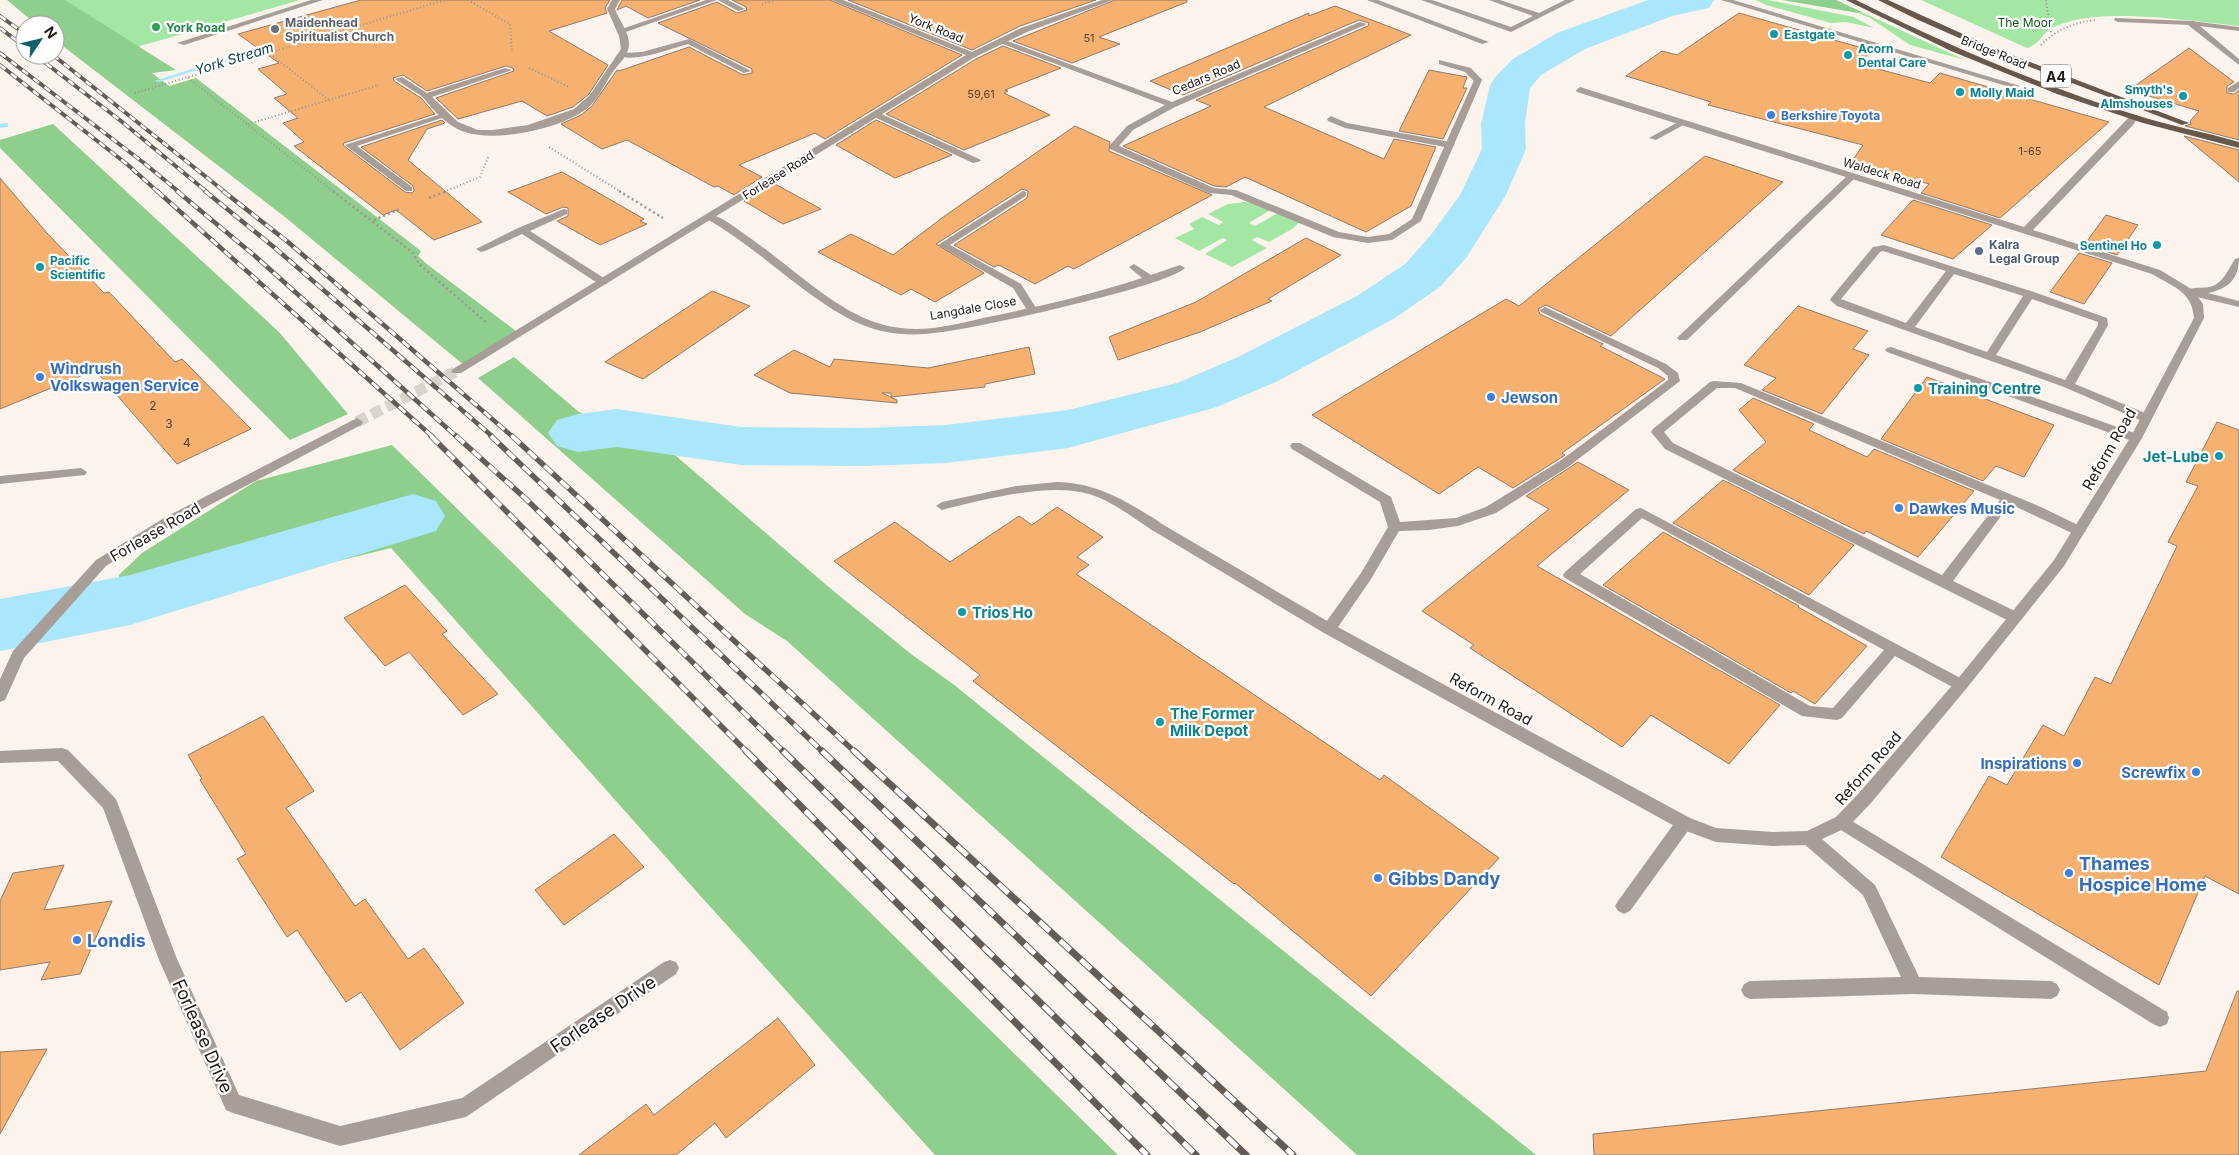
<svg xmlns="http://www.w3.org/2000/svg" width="2239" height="1155" viewBox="0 0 2239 1155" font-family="Inter,sans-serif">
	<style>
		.green { fill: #a4e6a3 }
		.forest { fill: #8ecf8d }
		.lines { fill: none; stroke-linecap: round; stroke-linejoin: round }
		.stream { fill: #aae6fc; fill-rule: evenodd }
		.river { fill: #aae6fc; fill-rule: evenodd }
		.building { fill: #f6b171; stroke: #8e7b6b }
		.tertiary-tunnel { stroke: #dcd2cc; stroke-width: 11; stroke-dasharray: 11 5.5; stroke-linecap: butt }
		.path-far1 { stroke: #9e958f; stroke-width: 2; stroke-dasharray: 1 2.5; stroke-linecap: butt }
		.path { stroke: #9e958f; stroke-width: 2.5; stroke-dasharray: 2 3; stroke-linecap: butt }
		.service { fill: #a89e97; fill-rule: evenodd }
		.minor { fill: #a89e97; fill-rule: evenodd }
		.tertiary { fill: #a89e97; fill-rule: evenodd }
		.primary { fill: #68574b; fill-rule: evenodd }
		.rail-far3-casing { stroke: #655c57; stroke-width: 4 }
		.rail-far2-casing { stroke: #655c57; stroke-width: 4.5 }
		.rail-far1-casing { stroke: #655c57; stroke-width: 5.5 }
		.rail-casing { stroke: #655c57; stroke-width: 7 }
		.rail-far3 { stroke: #fff; stroke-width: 2.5; stroke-dasharray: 7; stroke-linecap: butt }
		.rail-far2 { stroke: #fff; stroke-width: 3; stroke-dasharray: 9; stroke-linecap: butt }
		.rail-far1 { stroke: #fff; stroke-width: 4; stroke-dasharray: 11; stroke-linecap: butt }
		.rail { stroke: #fff; stroke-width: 5; stroke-dasharray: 14; stroke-linecap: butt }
		.leisure-dot { fill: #2e9e5b; stroke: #fff; stroke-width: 2 }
		.worship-dot { fill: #6b7280; stroke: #fff; stroke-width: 2 }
		.culture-dot { fill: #0f9aa8; stroke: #fff; stroke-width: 2 }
		.shop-dot { fill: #3f7fe0; stroke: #fff; stroke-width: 2 }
		.service-dot { fill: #5c6f8a; stroke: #fff; stroke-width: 2 }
		.labels { text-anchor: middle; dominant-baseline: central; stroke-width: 4.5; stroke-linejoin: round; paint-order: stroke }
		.far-number-label { font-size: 11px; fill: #563f2b }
		.far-worship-label { font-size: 12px; font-weight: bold; fill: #5b616d; stroke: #fff; text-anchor: start }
		.far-park-label { font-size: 12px; fill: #0e5315; stroke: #fff }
		.far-leisure-label { font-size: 12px; font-weight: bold; fill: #27864d; stroke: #fff; text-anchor: start }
		.far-street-label { font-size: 12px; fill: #211914; stroke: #fff }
		.far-culture-label { font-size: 12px; font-weight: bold; fill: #0d838f; stroke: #fff; text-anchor: start }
		.far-shop-label { font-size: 12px; font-weight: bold; fill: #366cbe; stroke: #fff; text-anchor: start }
		.far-service-label { font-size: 12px; font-weight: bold; fill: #4e5e75; stroke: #fff; text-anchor: start }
		.number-label { font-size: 12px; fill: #563f2b }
		.far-water-label { font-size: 14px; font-style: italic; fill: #114352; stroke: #fff }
		.shield { fill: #fff; stroke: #645e5a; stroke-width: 1 }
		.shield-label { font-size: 14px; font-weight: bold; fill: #211914 }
		.shop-label { font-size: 15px; font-weight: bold; fill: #366cbe; stroke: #fff; text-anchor: start }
		.culture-label { font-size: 15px; font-weight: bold; fill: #0d838f; stroke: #fff; text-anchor: start }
		.street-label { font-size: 15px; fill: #211914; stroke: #fff }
		.near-shop-label { font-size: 18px; font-weight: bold; fill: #366cbe; stroke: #fff; text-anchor: start }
		.near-street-label { font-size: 18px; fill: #211914; stroke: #fff }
	</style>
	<rect width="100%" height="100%" fill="#fdf3ed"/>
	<path class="green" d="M64 0H300L137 47Z
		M1756 0H1768L1854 17 1874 28 1846 22 1831 23 1766 5Z
		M1921 0H2239V26C2193 21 2120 10 2075 20 2068 22 2056 25 2050 29 2041 36 2038 45 2027 48Z
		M1862 12 1965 60 1910 45 1870 18 1858 13Z
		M1245 202 1254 203 1272 209 1249 223 1255 226 1278 213 1300 222 1292 229 1269 242 1257 237 1252 240 1267 248 1232 267 1205 254 1227 240 1223 238 1199 251 1175 238 1194 229 1189 224 1202 217 1219 225 1223 222 1208 214 1228 204Z"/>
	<path class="forest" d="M7 0H65L176 70 152 73 169 86 196 78 421 251 418 256 428 265 516 331 465 366 285 217 55 40V25H37Z
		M1782 0H1836L1862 12 1858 13Z
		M53 124 279 332 348 414 290 440 0 148V140Z
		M514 357 579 412 675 455 831 589 911 654 953 684 1536 1155H1357L787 641 745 614 478 378Z
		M392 445 1118 1155H935L696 891 391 548 148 608 120 589 119 575 142 553 256 481Z"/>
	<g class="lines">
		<path class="stream" d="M273 43 275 44V46L159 82 154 81Z
			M5 123H8V127L0 128V124Z"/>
		<path class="river" d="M1648 0H1714L1709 8 1672 16 1585 49 1541 75 1530 88 1525 124 1526 149 1506 195 1466 258 1441 286 1395 318 1278 381 1217 407 1068 448 946 463 864 466 741 465 617 447 578 452 557 446 548 433 557 420 578 414 617 409 741 427 864 428 946 425 1068 410 1177 383 1238 357 1357 296 1405 264 1430 236 1460 195 1482 149 1481 124 1490 85 1496 76 1513 59 1557 33Z
			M413 494 436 501 445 516 436 531 130 625 0 651V599L130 575Z"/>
	</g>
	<path class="building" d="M361 0H610L605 8 607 13 549 31 608 65 589 94 573 107 547 116 522 101 458 119 436 98 514 71 513 68 506 66 427 91 403 75 393 78 394 81 421 98 435 114 344 143 343 145 405 192 412 193 414 191 413 186 361 147 442 120 445 123 427 129 408 160 482 222 434 240 396 210 383 215 294 146 304 142 283 123 298 118 274 98 287 94 258 69 279 63 238 34Z
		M622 0H700L648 18 626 6 617 10Z
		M732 0H830L962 55 825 139 815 133 739 165 762 177 734 195 718 186 714 187 627 140 602 149 561 124 581 115 592 106 617 70 619 71 689 47 743 75 752 73V69L658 23 717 2 737 13 747 10 746 7Z
		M848 0H1096L1020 26 972 50Z
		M1115 0H1187V2L1099 37 1120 44 1072 63 1013 41Z
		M1335 6 1411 35 1264 107 1384 159 1394 139 1436 147 1411 206 1366 232 1245 177 1226 187 1214 186 1123 146 1211 106 1196 100 1368 26 1369 23 1359 20 1183 95 1150 81 1309 13V16Z
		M1739 13 1873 51 1856 63 1930 83 1940 73 2109 122 2000 218 1921 193 1929 184 1851 163 1863 145 1708 105 1711 102 1626 76 1662 51 1677 55Z
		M1003 46 1061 68 1005 90 1008 91 1004 93 1050 115 964 150 886 114 976 59Z
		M2189 48 2234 82 2227 86V93L2234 94 2239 90V140L2185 126 2191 124 2190 121 2199 111 2129 90Z
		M1429 70 1467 77 1463 88H1467L1443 139 1399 131Z
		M876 120 952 155 895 178 836 145Z
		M1075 126 1110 142 1109 151 1212 195 1074 269 1068 266 1035 284 999 265 994 267 954 245 1027 198 1028 191 1022 189 936 244 984 273 935 302 911 289 901 295 818 252 851 234 893 255 946 215Z
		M2184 136 2239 150V182Z
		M1705 156 1783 182 1611 336 1546 305 1538 309 1540 314 1603 344 1600 346 1665 379 1562 453 1565 455 1559 459 1513 488 1478 467 1439 494 1312 415 1506 299 1519 306Z
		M562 172 644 219 640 221 647 224 600 245 557 221 568 216V208L563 207 546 214 508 192Z
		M0 178 47 233 104 293 109 292 175 362 182 359 251 429 177 464 95 370 0 409Z
		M773 183 821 209 783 224 744 201Z
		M1913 200 1992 225 1953 259 1881 235Z
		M2106 215 2138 225 2117 255 2085 244Z
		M1306 238 1341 255 1268 299 1272 301 1200 332 1118 360 1109 337 1196 302Z
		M2079 253 2112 263 2084 304 2050 292Z
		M712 291 750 306 643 379 605 362Z
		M1798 306 1868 331 1853 349 1869 355 1822 414 1762 390 1776 378 1744 365Z
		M1029 347 1035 374 985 384V387L891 397V393H882L897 400V403L790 393 754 375 794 350 830 367 834 359 928 368Z
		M1927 377 2054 425 2024 477 1996 466 1983 481 1881 439Z
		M1753 398 1814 424 1809 430 1867 457 1874 449 1974 491 1918 557 1866 531 1864 534 1733 470 1766 442 1739 410Z
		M2217 422 2239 430V894L2205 876 2159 985 1941 857 1989 776 2007 785 2043 725 2064 736 2095 677 2111 684 2177 546 2168 542 2198 486 2186 482Z
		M1578 462 1629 490 1537 566 1780 705 1729 764 1651 715 1622 747 1470 648 1474 645 1422 611 1549 509 1526 496Z
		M1723 480 1854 545 1809 595 1673 523Z
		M1057 507 1103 537 1077 557 1089 565 1076 574 1380 780 1384 775 1499 858 1371 996 1235 883 1234 884 973 681 980 675 834 561 895 522 950 562 1019 516 1032 525Z
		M1663 532 1799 606 1798 607 1867 646 1815 704 1793 691 1791 693 1603 585Z
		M405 585 447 631 442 634 498 694 463 715 409 652 385 666 344 618Z
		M263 716 314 791 286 808 355 906 365 899 408 959 424 948 464 1003 400 1050 361 992 346 1002 297 930 287 937 237 859 246 854 200 780 202 779 188 755Z
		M614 834 644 867 564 925 535 890Z
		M64 865 44 910 112 901 80 974 41 980 50 962 0 970V901L13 873Z
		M2237 991H2239V1155H1594L1593 1134 2206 1071Z
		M778 1018 815 1065 726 1138 715 1123 676 1155H579L646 1104 654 1115Z
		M47 1049 0 1134V1052Z"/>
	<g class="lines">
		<path class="tertiary-tunnel" d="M357 422 457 371"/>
		<path class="path-far1" d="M468 0 510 24 512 50
			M2046 0 2051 34
			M762 4 776 0
			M2041 45C2057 29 2074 22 2097 20
			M270 54 329 100
			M529 68 569 87
			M188 78 334 192
			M135 93 445 0
			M248 124 379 85
			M549 147 621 192
			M444 192 480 177 489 155"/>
		<path class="path" d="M333 191 413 253 419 264 488 324
			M619 191 663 218
			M429 198 447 191
			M374 220 400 209"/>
		<path class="service" d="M311 0H323L184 45 177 43Z
			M706 0H717L623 33 616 31Z
			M718 0H728L745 9 738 11Z
			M1367 0H1378L1489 42 1482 44Z
			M1421 0H1432L1511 27 1533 16 1489 0H1500L1539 13 1565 0H1575L1511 32Z
			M2188 21H2194L2239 59V65L2188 25Z
			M689 39 751 71 744 73 688 44C673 48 631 64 619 55L623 53 642 52Z
			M1439 60 1471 68 1482 80 1475 82 1465 72 1439 64Z
			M505 68 512 70 426 99 395 79 402 77 427 93Z
			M2239 81V88L2234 92H2228V88Z
			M875 111 979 159 981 161 973 163 872 116 871 114Z
			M441 114 448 116 357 146 412 187V191H406L345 145Z
			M1331 116 1347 123 1450 142 1455 145 1450 148 1345 128 1328 121 1327 119Z
			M1680 121 1687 123 1656 140 1649 138Z
			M1851 174 1854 175V179L1687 340H1679L1677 338 1679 336 1848 175Z
			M1023 191 1026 192V196L950 245 1021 284 1038 311 1033 314 1029 313 1013 288 938 245Z
			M564 209 567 210V214L530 231 607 280V284H599L522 234 485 251 481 252 476 249 518 228Z
			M1884 245 2034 292 2107 318 2108 325 2075 384 2150 415 2152 418 2146 422 2142 421 2064 387 1837 306 1830 300 1831 298 1873 247ZM1883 251 1946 271 1906 323 1841 299 1880 252ZM1954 274 2023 296 1987 352 1915 327ZM2032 299 2098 322V325L2065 380 1996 355Z
			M2239 258C2239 279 2228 289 2208 293L2239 301V307L2197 297 2196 295 2185 294 2184 292C2192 285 2206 290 2215 285 2225 279 2229 268 2235 259Z
			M1545 307 1666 364 1678 373 1680 381 1568 467 1496 513 1458 526 1429 530 1399 531 1371 579 1334 633H1324L1322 629 1324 625 1361 573 1388 527 1380 502 1292 449 1290 446 1292 443H1300L1391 497 1400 522 1456 518 1486 507 1560 461 1668 380V376L1658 368 1541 312 1540 310Z
			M1891 347 2140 435 2142 438 2136 442 2132 441 1887 352 1885 350 1887 348Z
			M1714 381 1741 383 2041 507 2084 528 2086 531 2079 536 2074 534 2010 504 1953 581 2019 613 2021 617 2019 621H2009L1665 449 1651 432 1653 429 1710 382ZM1717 388H1735L2000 500 1942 575 1673 443 1664 432Z
			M81 468 87 472 85 475 0 484V476Z
			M1057 482C1091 483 1116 495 1145 513 1151 517 1160 521 1164 527L1157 531 1152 530C1132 517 1112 501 1089 494 1049 482 982 500 942 510L936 506 942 502 1016 486Z
			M1641 508 1966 681 1968 685 1966 689 1961 691 1956 689 1895 656 1842 718 1837 720 1802 716 1565 578 1563 575 1565 572 1636 509ZM1642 518 1884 650 1833 708 1810 706 1580 574Z
			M1842 815 2167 1012 2169 1018 2167 1024 2160 1027 2153 1024 1836 827 1834 822 1836 817Z
			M1684 816 1690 818 1692 823 1690 828 1630 911 1624 914 1618 911 1615 906 1618 901 1678 818Z
			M1809 831 1815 833 1875 885 1919 977 2051 981 2057 984 2060 990 2057 996 2051 999 1914 994 1750 999 1744 996 1741 990 1744 984 1750 981 1901 977 1863 895 1803 843 1801 838 1803 833Z"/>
		<path class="minor" d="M612 0H620L615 9C619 20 629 32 629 44 629 56 618 64 612 73 605 83 600 96 591 105 567 128 497 143 465 132 448 127 433 110 422 96L429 94 458 122 478 130H493L528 125 574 109 590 95 621 49 619 36 607 9Z
			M1721 0H1733L2020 86 2013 88Z
			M2115 18 2191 21 2239 27V31L2191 25 2118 22 2114 20Z
			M1360 22 1367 24 1175 107 1133 130 1119 146 1214 188 1236 190 1339 232 1368 237 1389 234 1412 219 1474 80 1481 78 1482 80 1421 221 1392 240 1368 243 1333 237 1231 195 1209 193 1110 149V145L1127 126 1165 105 995 41 1002 39 1172 102Z
			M1580 87 2024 227 2131 115H2137L2138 117 2133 125 2033 230 2160 270 2193 290 2203 304 2204 318 2142 438 2064 566 1966 689 1871 803 1848 827 1809 845 1773 846 1716 842 1678 828 1324 633 1152 530 1150 527 1157 523 1162 524 1334 625 1690 818 1716 828 1773 832 1807 831 1836 817 1859 793 1956 681 2054 560 2130 438 2194 318C2192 291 2173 287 2152 274L1577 92 1576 90Z
			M710 214C722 217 733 226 743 233 771 252 797 275 825 295 848 311 872 325 901 328 928 332 957 324 983 318 1037 307 1090 295 1142 278L1129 267 1134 264 1151 275 1180 265 1185 268C1173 280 1096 299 1075 304 1044 312 1013 319 982 325 917 338 881 343 823 303 783 276 749 243 707 219V215Z
			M62 748 68 750 116 799 177 959 239 1095 340 1126 462 1098 664 962 670 960 676 962 679 968 676 974 466 1117 340 1146 233 1113 226 1110 159 960 103 808 58 761 0 763V751Z"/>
		<path class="tertiary" d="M832 0H843L972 52 1021 28 1102 0H1113L1027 32 975 57 461 373H453L451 371 453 369 966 55Z
			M357 418 363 422 361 425 174 524 106 566 24 658 5 700 0 702V679L13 651 96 560 164 518Z"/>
		<path class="primary" d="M1846 0H1856C1947 45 2040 85 2136 115 2170 126 2205 132 2239 142V148L2143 123 2057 94 1951 51Z
			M1878 0H1888L1996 49 2189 123 2182 125 1991 52 1916 19Z"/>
		<g class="rail-far3-casing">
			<path id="rail-far3" d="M0 16 25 34
				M0 28 25 47
				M0 53 144 163 179 192
				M35 55 121 121 207 192
				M53 55 225 192
				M0 65 128 165 158 192"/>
		</g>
		<g class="rail-far2-casing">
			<path id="rail-far2" d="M157 191 433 437
				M177 191 255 256 457 437
				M205 191 275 248 493 437
				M223 191 288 242 513 437"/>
		</g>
		<g class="rail-far1-casing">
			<path id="rail-far1" d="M431 436 747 752
				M456 436 526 499 784 752
				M491 436 823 752
				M512 436 855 752"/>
		</g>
		<g class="rail-casing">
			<path id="rail" d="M746 751 1147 1155
				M783 751 1196 1155
				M822 751 1246 1155
				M854 751 1293 1155"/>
		</g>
		<use href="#rail-far3" class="rail-far3"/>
		<use href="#rail-far2" class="rail-far2"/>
		<use href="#rail-far1" class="rail-far1"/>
		<use href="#rail" class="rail"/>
	</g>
	<circle class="leisure-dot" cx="156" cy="27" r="5"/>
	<circle class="worship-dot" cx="275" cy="29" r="5"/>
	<g class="culture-dot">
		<circle cx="1774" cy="34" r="5"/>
		<circle cx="1848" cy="55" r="5"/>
		<circle cx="1960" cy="92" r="5"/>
		<circle cx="2183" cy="96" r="5"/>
		<circle cx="2157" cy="245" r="5"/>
		<circle cx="40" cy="267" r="5"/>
		<circle cx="1918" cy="388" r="5"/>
		<circle cx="2219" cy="456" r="5"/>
		<circle cx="962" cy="612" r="5"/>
		<circle cx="1160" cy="722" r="5"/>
	</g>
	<g class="shop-dot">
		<circle cx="1771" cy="115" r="5"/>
		<circle cx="40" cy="377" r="5"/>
		<circle cx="1491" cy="397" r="5"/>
		<circle cx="1899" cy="508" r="5"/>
		<circle cx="2077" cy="763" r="5"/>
		<circle cx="2196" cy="772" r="5"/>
		<circle cx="2069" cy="873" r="5"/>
		<circle cx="1378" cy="878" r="5"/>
		<circle cx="77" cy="940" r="5"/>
	</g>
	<circle class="service-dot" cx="1979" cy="251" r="5"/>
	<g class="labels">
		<g class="far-number-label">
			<text x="1089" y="38">51</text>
			<text x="981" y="94">59,61</text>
			<text x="2030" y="151">1-65</text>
		</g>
		<g class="far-worship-label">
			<text x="285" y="22">Maidenhead<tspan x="285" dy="14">Spiritualist Church</tspan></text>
		</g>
		<g class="far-park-label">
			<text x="2025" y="22">The Moor</text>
		</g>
		<g class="far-leisure-label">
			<text x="166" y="27">York Road</text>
		</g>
		<g class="far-street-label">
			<text transform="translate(936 28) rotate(22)">York Road</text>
			<text transform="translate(1994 52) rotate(22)">Bridge Road</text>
			<text transform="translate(1206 77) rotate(-23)">Cedars Road</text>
			<text transform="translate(1882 173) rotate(17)">Waldeck Road</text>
			<text transform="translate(778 175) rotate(-32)">Forlease Road</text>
			<text transform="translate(973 308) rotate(-10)">Langdale Close</text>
		</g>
		<g class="far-culture-label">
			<text x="1784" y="34">Eastgate</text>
			<text x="1858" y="48">Acorn<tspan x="1858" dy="14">Dental Care</tspan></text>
			<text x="2173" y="89" text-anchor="end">Smyth's<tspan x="2173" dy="14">Almshouses</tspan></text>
			<text x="1970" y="92">Molly Maid</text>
			<text x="2147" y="245" text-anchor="end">Sentinel Ho</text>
			<text x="50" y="260">Pacific<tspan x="50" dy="14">Scientific</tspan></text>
		</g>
		<g class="far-shop-label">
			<text x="1781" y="115">Berkshire Toyota</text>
		</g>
		<g class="far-service-label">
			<text x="1989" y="244">Kalra<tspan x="1989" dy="14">Legal Group</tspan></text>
		</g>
		<g class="number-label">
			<text x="153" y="405">2</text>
			<text x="169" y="423">3</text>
			<text x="187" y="442">4</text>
		</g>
		<g class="far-water-label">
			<text transform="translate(234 58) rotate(-17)">York Stream</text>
		</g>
		<rect class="shield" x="2041" y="64.5" width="30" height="23" rx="4"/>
		<g class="shield-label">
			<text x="2056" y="76">A4</text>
		</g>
		<g class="shop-label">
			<text x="50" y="368">Windrush<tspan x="50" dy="17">Volkswagen Service</tspan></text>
			<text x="1501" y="397">Jewson</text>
			<text x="1909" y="508">Dawkes Music</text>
			<text x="2067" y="763" text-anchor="end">Inspirations</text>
			<text x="2186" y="772" text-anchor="end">Screwfix</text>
		</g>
		<g class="culture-label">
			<text x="1928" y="388">Training Centre</text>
			<text x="2209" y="456" text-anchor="end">Jet-Lube</text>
			<text x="972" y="612">Trios Ho</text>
			<text x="1170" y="713">The Former<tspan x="1170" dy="17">Milk Depot</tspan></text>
		</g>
		<g class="street-label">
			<text transform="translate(2109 449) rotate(-60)">Reform Road</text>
			<text transform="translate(155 532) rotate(-30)">Forlease Road</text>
			<text transform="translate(1491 699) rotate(29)">Reform Road</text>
			<text transform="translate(1868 768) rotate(-49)">Reform Road</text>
		</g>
		<g class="near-shop-label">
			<text x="2079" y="863">Thames<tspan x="2079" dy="21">Hospice Home</tspan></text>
			<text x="1388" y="878">Gibbs Dandy</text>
			<text x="87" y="940">Londis</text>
		</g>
		<g class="near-street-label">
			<text transform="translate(603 1014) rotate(-34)">Forlease Drive</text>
			<text transform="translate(203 1036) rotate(66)">Forlease Drive</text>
		</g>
	</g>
	<g transform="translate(40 40) rotate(55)"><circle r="24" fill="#ffffff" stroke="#a6a3a1"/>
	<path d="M0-4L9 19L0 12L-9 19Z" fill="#16606e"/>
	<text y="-8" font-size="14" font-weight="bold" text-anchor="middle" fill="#211914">N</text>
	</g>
</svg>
